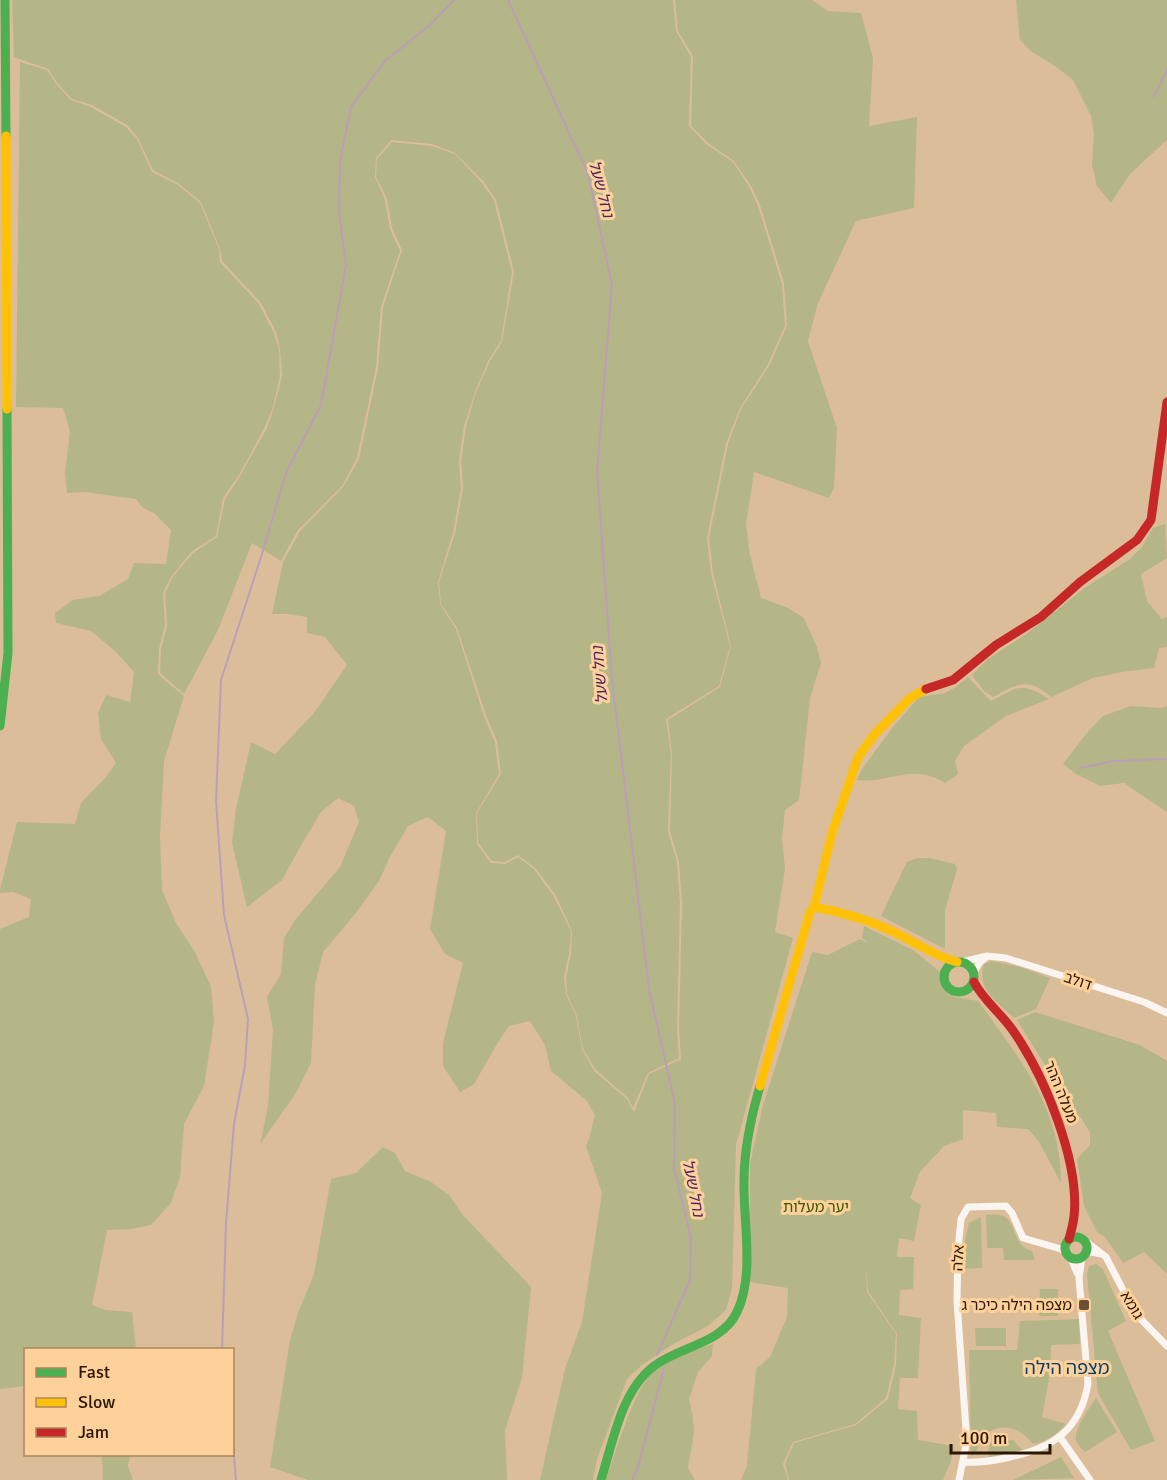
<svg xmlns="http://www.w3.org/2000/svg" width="1167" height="1480" viewBox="0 0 1167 1480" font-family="Signika,'Noto Sans Hebrew',sans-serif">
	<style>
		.green { fill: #b4b688 }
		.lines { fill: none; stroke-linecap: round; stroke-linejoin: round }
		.stream { stroke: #bc9eb8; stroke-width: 2 }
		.street { stroke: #faf5f0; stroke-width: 7 }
		.fast { stroke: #4caf50; stroke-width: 9 }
		.slow { stroke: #ffc107; stroke-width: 9 }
		.jam { stroke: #c62828; stroke-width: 9 }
		.poi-dot { fill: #695036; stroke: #fed09a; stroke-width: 2 }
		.labels { text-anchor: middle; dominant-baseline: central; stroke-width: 6; stroke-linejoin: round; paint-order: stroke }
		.street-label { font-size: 15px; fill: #2b1600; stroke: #fed09a }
		.park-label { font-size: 15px; fill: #385903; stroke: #fed09a }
		.poi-label { font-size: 15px; fill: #2b1600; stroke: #fed09a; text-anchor: end }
		.water-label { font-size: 16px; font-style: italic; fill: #4e2666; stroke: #fed09a }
		.quarter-label { font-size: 18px; fill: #023e6e; stroke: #fed09a }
	</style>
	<rect width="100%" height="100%" fill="#dcbd99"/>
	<path class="green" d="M12 0H673L676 31 691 57 689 126 706 144 733 162 749 186 758 206 782 284 785 326 767 366 740 408 726 444 707 538 711 573 730 646 719 686 666 719 671 753 668 831 677 862 680 903 677 1028 679 1058 648 1073 633 1108 628 1098 595 1069 583 1049 577 1016 567 994 566 977 571 954 572 931 555 894 535 868 518 855 505 862 492 861 478 843 477 813 501 774 497 741 487 718 457 628 441 604 439 582 455 533 463 488 461 461 466 426 476 392 490 361 502 342 514 272 496 200 484 182 455 153 432 144 391 140 376 158 375 177 385 200 390 229 400 251 381 307 376 367 357 458 342 486 298 530 281 561 252 543 218 630 184 694 160 673 161 649 167 625 165 593 172 578 193 553 217 537 225 499 240 476 267 428 274 407 282 376 280 349 276 332 261 303 222 261 220 249 201 202 179 184 153 170 138 138 127 125 92 105 72 99 58 84 48 69 14 57Z
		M675 0H812L828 11 861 13 873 58 869 126 917 117 914 208 856 221 818 303 808 341 837 428 834 487 829 498 754 472 746 524 750 555 761 598 788 608 804 618 817 647 821 663 810 698 799 800 785 810 782 839 785 869 775 932 793 938 736 1145 732 1288 726 1310 708 1326 675 1343 642 1365 627 1379 597 1459 593 1480H540L565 1369 582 1322 602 1193 586 1146 589 1139 595 1115 586 1100 551 1071 545 1045 530 1021 509 1026 497 1044 474 1084 460 1092 443 1066V1043L463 963 445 954 430 929 446 831 428 817 408 826 390 857 379 881 355 914 323 952 315 985 311 1063 296 1093 260 1144 268 1106 273 1030 267 997 281 974 284 938 295 920 340 867 359 822 354 806 338 798 321 812 303 842 282 880 247 907 232 843 236 809 251 742 275 754 314 713 347 665 325 637 307 633V617L288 614H272L283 562 300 531 343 487 359 459 378 368 383 307 402 250 392 228 387 199 376 177 377 159 392 142 432 146 455 154 482 183 494 200 512 272 501 341 488 361 475 392 464 426 459 461 461 488 453 533 438 582 440 604 456 629 485 719 495 742 499 774 476 813 477 844 491 863 505 864 518 857 534 869 553 895 571 931 569 954 564 977 566 994 576 1016 582 1049 594 1071 627 1099 634 1112 649 1074 681 1059 679 1028 682 903 679 862 670 831 672 753 668 720 720 687 731 646 713 573 709 538 728 444 741 409 769 366 787 326 784 283 760 205 751 186 734 161 708 143 691 126 693 56 678 31Z
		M1016 0H1167V140L1130 174 1111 203 1097 186 1092 165 1094 134 1091 116 1073 80 1055 66 1032 52 1020 40Z
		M20 62 47 70 57 85 71 100 91 107 126 127 137 139 152 172 178 185 200 203 219 249 220 262 259 304 274 333 279 349 280 376 273 407 265 427 239 475 223 498 216 536 192 551 171 577 163 593 165 625 159 649 158 674 184 696 164 761 160 835 162 890 176 923 195 952 211 987 214 1022 204 1086 184 1124 180 1177 171 1203 151 1225 131 1229 107 1230 92 1305 106 1310 132 1312 136 1349 26 1350 25 1386 0 1389V929L29 917 31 899 13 892 0 893V890L17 822 75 824 81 803 106 777 116 763 101 739 98 713 106 695 130 702 134 672 116 652 91 631 56 623 55 613 73 600 99 596 128 579 134 563 166 564 171 530 155 514 142 507 136 499 85 492 67 493 65 473 70 431 63 408 16 407Z
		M1165 524 1167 558 1141 574 1147 601 1162 619 1167 617V647L1159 648 1154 668 1122 672 1093 678 1051 697C1029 677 1018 683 993 697L984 691 972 675 988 659 1025 635 1086 587 1130 559 1142 547 1153 528Z
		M968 677 991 701C1018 687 1021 681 1049 699L1006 716 964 746 955 761 958 774 945 783C911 762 891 784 857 780L862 769 893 727 919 697 945 693 956 687Z
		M1131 706 1160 708 1167 706V812L1124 783 1100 786 1076 774 1063 764 1086 734 1103 716Z
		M917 858H929L955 864 957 869 945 910V949L881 916 907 862Z
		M864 926 913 950 939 971 954 997 978 1001C1020 1059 1061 1108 1061 1183L1039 1142 1028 1129 997 1127 996 1113 963 1110V1139L944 1146 920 1172 910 1198 921 1205 914 1241 899 1238 897 1257H914L913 1289 900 1290 899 1315 921 1318 918 1378H900L898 1409 917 1411 918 1440 954 1446 951 1461 943 1480H789L785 1464 794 1443 856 1425 888 1399 896 1365 897 1334 868 1291 866 1264 867 1292 896 1334 894 1365 886 1398 855 1424 793 1442 783 1464 788 1480H741L747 1466 756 1369 770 1357 787 1317 788 1288 750 1282V1164L763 1105 812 952 828 955 860 939 868 943 862 938Z
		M992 961 1020 967 1050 978 1036 1009 1014 1018C997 1001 976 990 984 964Z
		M1035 1012 1140 1045 1167 1061V1274L1144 1252 1123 1263 1105 1237 1097 1232 1084 1206 1077 1159 1090 1145V1133L1082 1119 1060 1099 1045 1065 1017 1020Z
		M383 1147 395 1153 405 1171 431 1182 449 1195 463 1215 531 1287 522 1378 505 1430 507 1480H308L270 1467 290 1340 298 1313 314 1274 331 1179 356 1173Z
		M986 1215C992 1215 1001 1214 1005 1217 1018 1226 1012 1245 1032 1251L1035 1260H1004L1003 1248H987Z
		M981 1217 982 1268 963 1269 965 1240 969 1223Z
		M1096 1264 1103 1269 1126 1321 1108 1331 1155 1441 1131 1450 1098 1393 1087 1274 1089 1266Z
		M1040 1289H1058V1316H1039Z
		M1079 1319 1080 1344 1051 1345 1050 1374 1042 1417 1066 1424C1057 1434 1046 1442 1033 1444 1017 1425 1001 1422 981 1437L976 1453 971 1456 969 1350H1017L1020 1321Z
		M975 1328H1006V1346H976Z
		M713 1344 712 1356 698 1372 689 1399 693 1418 694 1433 688 1468 695 1480H606C615 1454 633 1393 651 1374 664 1360 695 1350 713 1344Z
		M1096 1398 1117 1432 1085 1452C1082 1449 1077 1444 1076 1440 1074 1429 1090 1407 1096 1398Z
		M998 1439 1013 1440 1022 1450 989 1457 988 1451 990 1444Z
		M102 1455H130L128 1466 133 1480H103Z
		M1061 1457 1074 1478 1013 1480Z"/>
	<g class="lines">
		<path class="stream" d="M508 0 588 174 612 285 597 471 612 679 649 989 675 1104 674 1168 691 1238 690 1280 657 1355
			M1154 97 1167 70
			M1080 768 1113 761 1167 759
			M222 1350 226 1223 234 1124 245 1065 248 1019 224 915 216 801 221 680 262 554 286 473 321 405 346 265 339 212 340 161 351 107 385 61 430 25 454 0
			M232 1434 236 1480
			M632 1480 638 1467 664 1368"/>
		<path class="street" d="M962 962 987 956 1006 958 1144 1002 1167 1013
			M974 972 980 962 985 958
			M1084 1240 1106 1257 1135 1313 1167 1346
			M1085 1254 1092 1252 1101 1254
			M1070 1256 1077 1273
			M1060 1437 1090 1480
			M963 1462C980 1463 994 1461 1010 1457 1053 1448 1080 1430 1088 1384L1079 1278 1082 1257
			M959 1480 966 1445V1430L957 1301 958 1249 961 1219 968 1207 1006 1206 1012 1213 1023 1238 1061 1249 1067 1253"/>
		<path class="fast" d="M5 0 6 136
			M0 726 8 653 7 409
			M944 977a15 15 0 1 1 30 0a15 15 0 1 1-30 0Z
			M1065 1248a11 11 0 1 1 22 0a11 11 0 1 1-22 0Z
			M601 1480C613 1442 621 1391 654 1366 680 1346 722 1344 737 1312 755 1275 743 1220 744 1181 744 1148 751 1117 760 1086"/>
		<path class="slow" d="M6 136 7 409
			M814 907C842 912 869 920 894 932 915 942 934 956 957 962
			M760 1086 810 912 814 907 832 833 858 757 874 735 910 698 926 689"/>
		<path class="jam" d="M926 689 953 680 996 645 1041 617 1080 582 1137 540 1151 520 1167 402
			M974 982C984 1001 1002 1014 1014 1032 1045 1077 1080 1162 1074 1217 1073 1224 1071 1232 1069 1239"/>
	</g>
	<rect class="poi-dot" x="1078" y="1299" width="12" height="12" rx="3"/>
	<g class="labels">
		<g class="street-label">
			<text transform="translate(1078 981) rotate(18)">דולב</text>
			<text transform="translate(1061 1092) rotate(68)">מעלה ההר</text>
			<text transform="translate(958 1258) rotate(-87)">אלה</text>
			<text transform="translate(1132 1305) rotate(59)">גומא</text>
		</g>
		<g class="park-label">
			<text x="816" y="1207">יער מעלות</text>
		</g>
		<g class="poi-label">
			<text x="1072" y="1305">מצפה הילה כיכר ג</text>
		</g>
		<g class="water-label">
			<text transform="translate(601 189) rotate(75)">נחל שעל</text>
			<text transform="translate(600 675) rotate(-95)">נחל שעל</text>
			<text transform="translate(693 1188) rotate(79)">נחל שעל</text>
		</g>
		<g class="quarter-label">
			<text x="1067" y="1368">מצפה הילה</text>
		</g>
	</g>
	<rect x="24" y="1348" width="210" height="108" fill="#fed09a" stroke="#aa865c" stroke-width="1.5"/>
	<rect x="36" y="1368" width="30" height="9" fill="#4caf50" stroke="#aa865c" stroke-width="1.5"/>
	<text x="78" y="1378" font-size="18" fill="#2b1600">Fast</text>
	<rect x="36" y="1398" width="30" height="9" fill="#ffc107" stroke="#aa865c" stroke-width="1.5"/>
	<text x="78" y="1408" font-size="18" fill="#2b1600">Slow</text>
	<rect x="36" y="1428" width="30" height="9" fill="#c62828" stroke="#aa865c" stroke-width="1.5"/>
	<text x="78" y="1438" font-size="18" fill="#2b1600">Jam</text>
	<path d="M951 1444v9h99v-9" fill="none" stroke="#2b1600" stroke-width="3"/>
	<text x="960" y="1444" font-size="18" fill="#2b1600" stroke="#fed09a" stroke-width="4.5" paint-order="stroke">100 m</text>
</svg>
